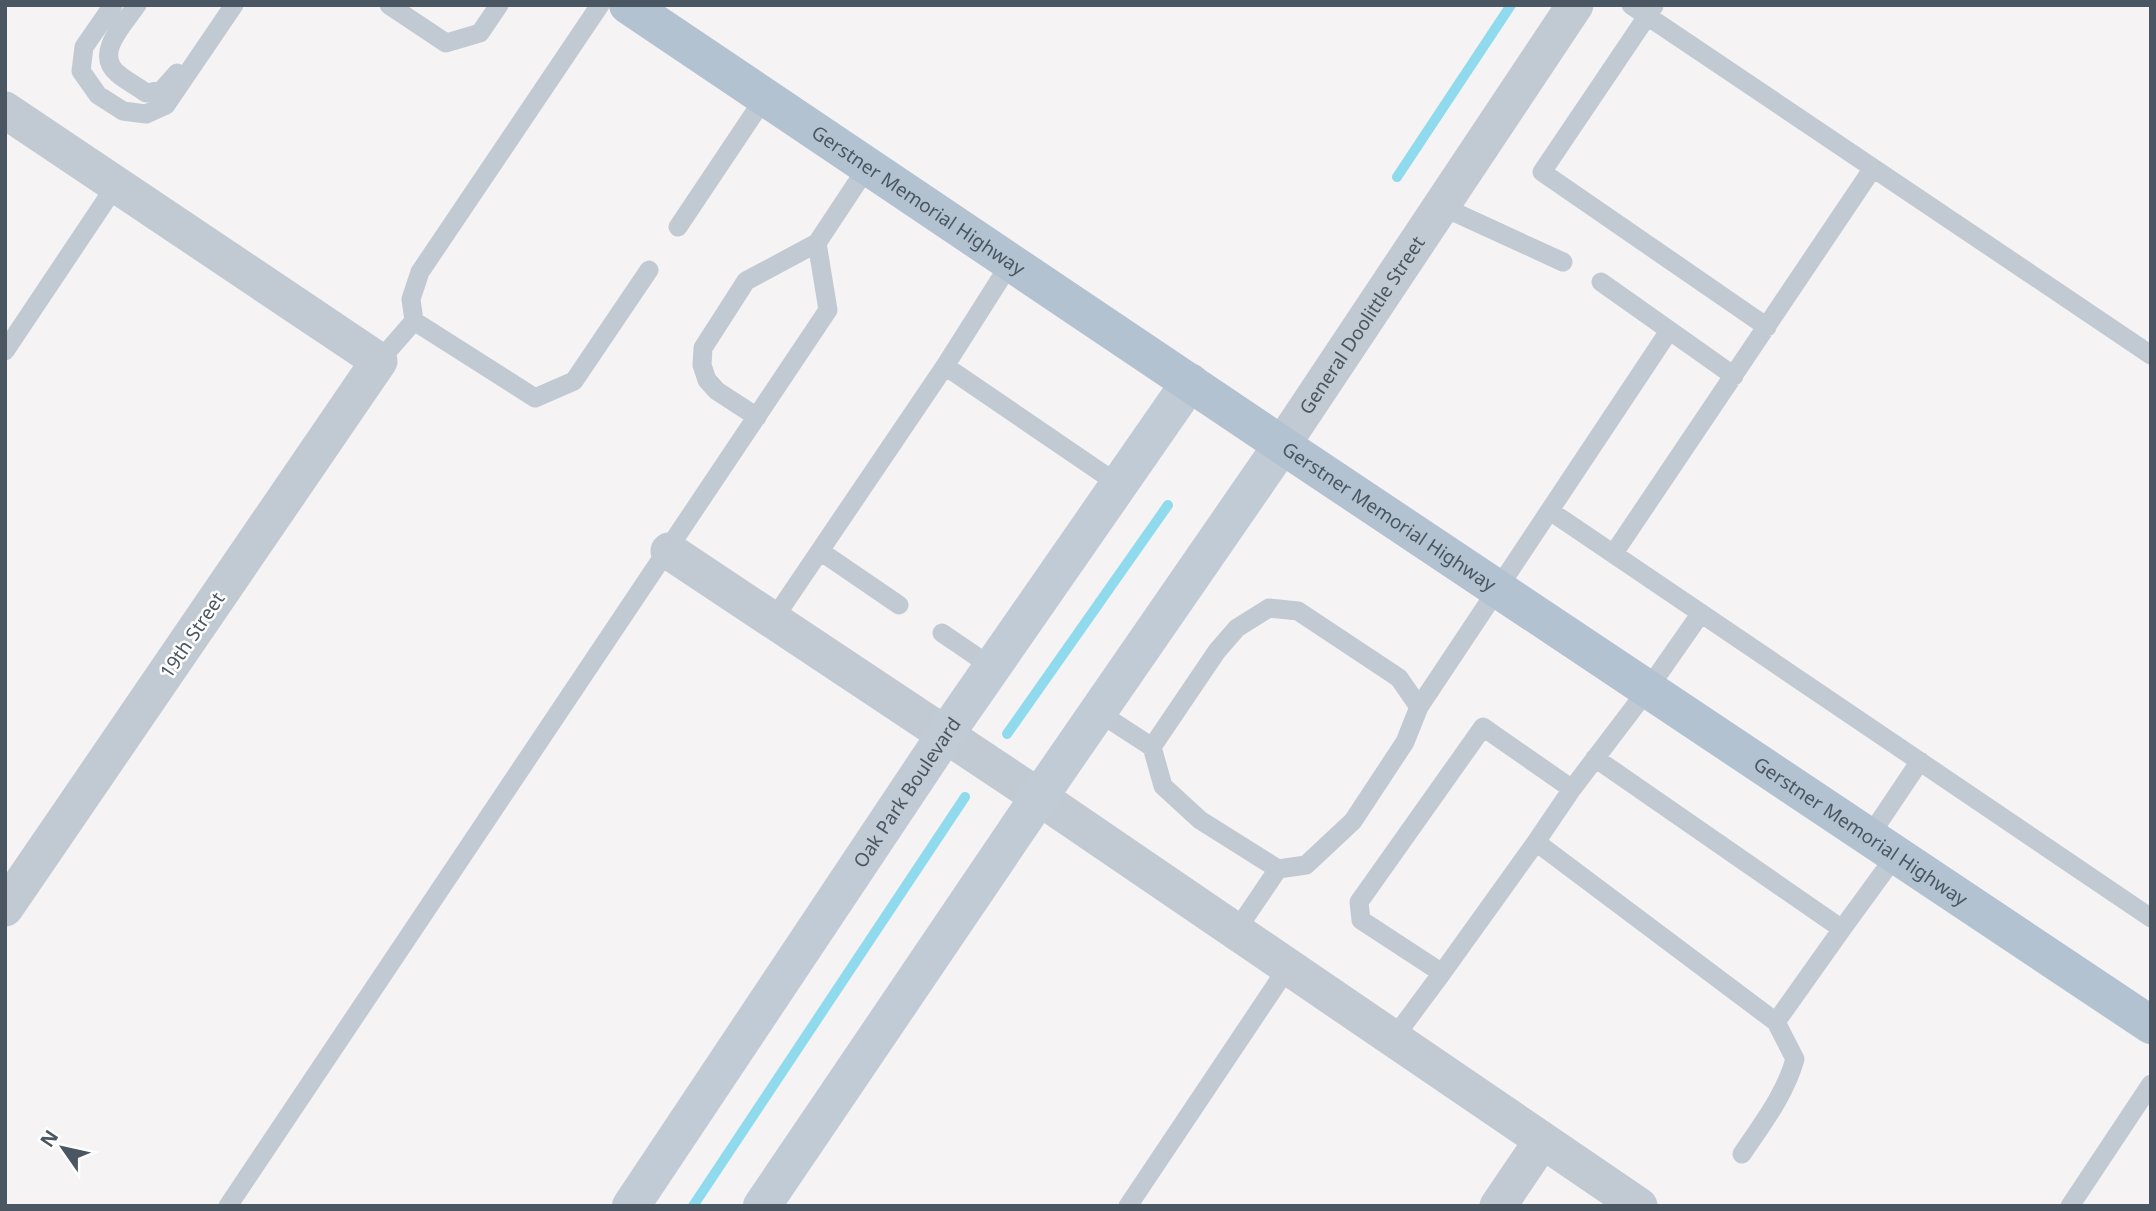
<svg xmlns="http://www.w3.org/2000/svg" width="2156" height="1211" viewBox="0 0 2156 1211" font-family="'Noto Sans',sans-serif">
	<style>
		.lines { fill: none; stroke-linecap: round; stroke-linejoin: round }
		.stream { stroke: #90daee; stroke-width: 10 }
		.lane { stroke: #c1cad2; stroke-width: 19 }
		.street { stroke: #c1cad2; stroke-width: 37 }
		.secondary { stroke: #c1cbd6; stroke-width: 38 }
		.primary { stroke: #b3c2d1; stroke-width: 38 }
		.labels { text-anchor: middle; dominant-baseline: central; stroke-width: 5; stroke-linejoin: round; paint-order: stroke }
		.street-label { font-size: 19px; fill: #4a5661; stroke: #fff }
	</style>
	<rect width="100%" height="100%" fill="#f5f3f3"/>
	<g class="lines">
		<path class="stream" d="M1397 177 1511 5
			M1007 734 1168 505
			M693 1206 965 797"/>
		<path class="lane" d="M113 5 84 47 81 71 98 95 123 111 146 114 166 105 234 5
			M137 5C124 24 94 53 117 73 126 81 137 86 146 93L162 90 177 73
			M389 5 446 43 480 33 499 5
			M1631 5 2151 355
			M1654 6 1542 172 1767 327
			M1441 206 1563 262
			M678 227 765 97
			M1601 282 1734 376
			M414 321 535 398 574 381 649 270
			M5 351 116 185
			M379 361 414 321 411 299 420 272 600 5
			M945 366 1011 262
			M757 417 717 391 707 380 702 365 703 348 746 281 817 243
			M1550 511 2151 918
			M820 551 899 605
			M1614 553 1873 168
			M773 620 945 366 1118 484
			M942 633 992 667
			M1419 707 1669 331
			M1098 712 1152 747 1163 786 1200 820 1278 869 1306 865 1353 821 1405 742 1419 707 1399 678 1298 611 1269 608 1237 628 1217 651 1152 747
			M1595 758 1842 929 1896 855
			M1869 837 1920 761
			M1536 842 1572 789
			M1236 931 1278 869
			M1442 973 1536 842 1776 1022 1842 929
			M1393 1039 1442 973 1361 920 1359 902 1483 727 1572 789 1648 689 1701 613
			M1742 1154C1762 1124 1785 1095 1795 1059L1776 1022
			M228 1206 828 310 817 243 868 166
			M1128 1206 1288 967
			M2070 1206 2151 1084"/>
		<g class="street">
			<path d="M5 110 379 361 5 908"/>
			<path id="s1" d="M1282 445 1575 5"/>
			<path d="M669 551 1039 797 1639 1206"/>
			<path d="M1498 1206 1542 1141"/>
		</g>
		<g class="secondary">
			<path id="s2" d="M631 1206 945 735 1190 382"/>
			<path d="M762 1206 1039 797 1282 445"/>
		</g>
		<path class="primary" id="s3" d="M628 5 1282 445 2151 1025"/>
	</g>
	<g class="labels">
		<g class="street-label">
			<text stroke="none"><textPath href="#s3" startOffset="350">Gerstner Memorial Highway</textPath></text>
			<text stroke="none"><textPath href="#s1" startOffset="144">General Doolittle Street</textPath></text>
			<text stroke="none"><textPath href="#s3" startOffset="917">Gerstner Memorial Highway</textPath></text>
			<text transform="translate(192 635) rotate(-56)">19th Street</text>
			<text stroke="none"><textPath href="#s2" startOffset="497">Oak Park Boulevard</textPath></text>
			<text stroke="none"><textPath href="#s3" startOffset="1484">Gerstner Memorial Highway</textPath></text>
		</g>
	</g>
	<rect width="2156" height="1211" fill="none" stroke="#4a5661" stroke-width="14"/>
	<g transform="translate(63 1148) rotate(304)" stroke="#ffffff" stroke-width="5" paint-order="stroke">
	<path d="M0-5L12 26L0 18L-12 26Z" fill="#4a5661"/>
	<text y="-10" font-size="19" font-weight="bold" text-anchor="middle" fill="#4a5661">N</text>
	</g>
</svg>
